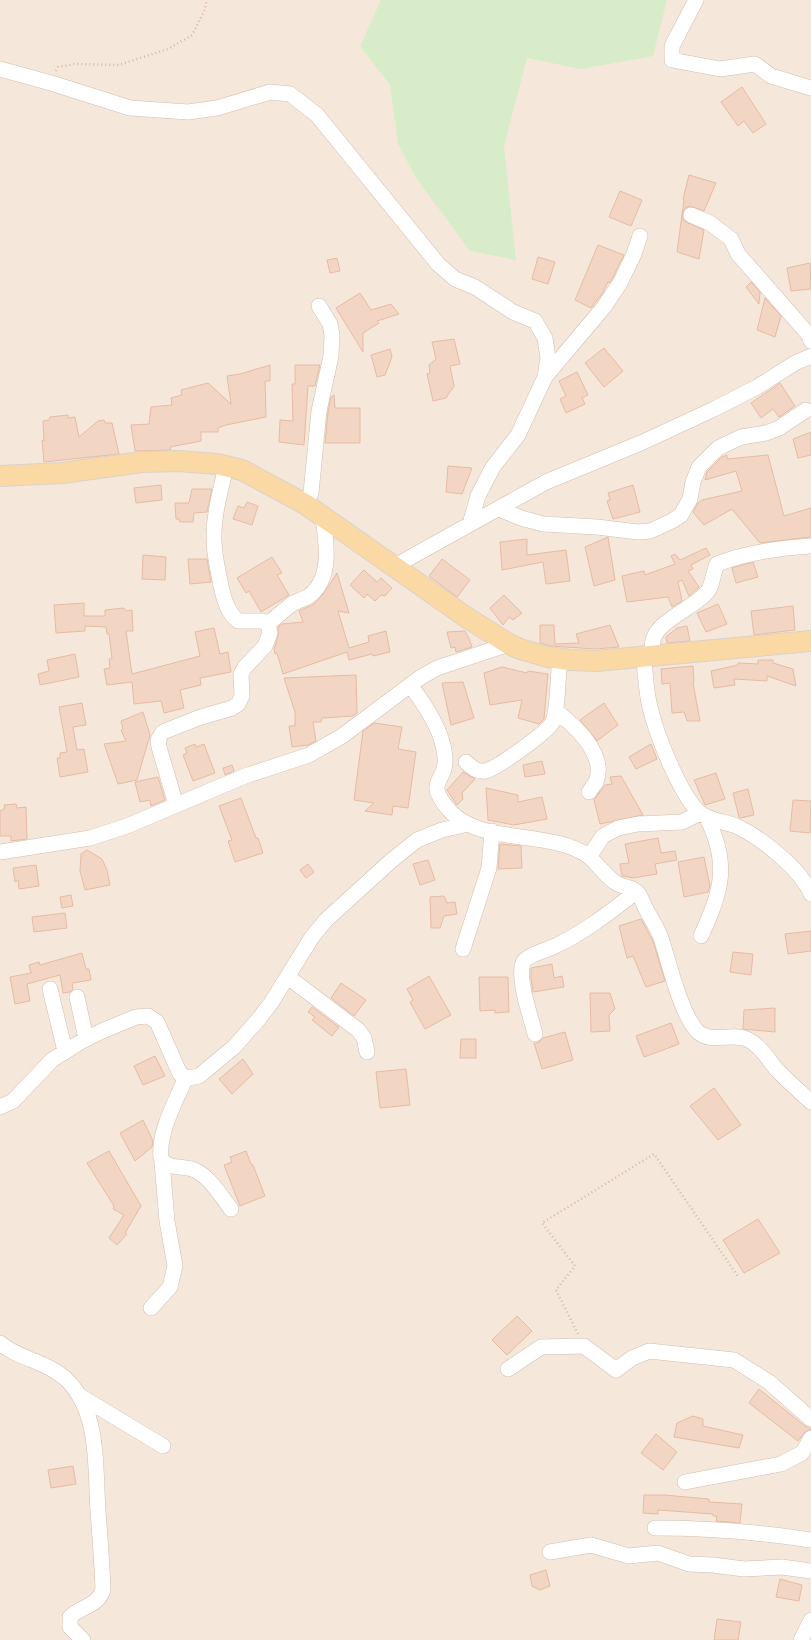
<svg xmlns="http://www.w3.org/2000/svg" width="811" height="1640" viewBox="0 0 811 1640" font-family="'Alegreya Sans',sans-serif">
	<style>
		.residential { fill: #f5e8da }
		.green { fill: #d8ecc9 }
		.building { fill: #f3d5c3; stroke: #e6bba3 }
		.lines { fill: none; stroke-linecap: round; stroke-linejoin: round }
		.minor-casing { stroke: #d1beb0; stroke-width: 16 }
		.major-casing { stroke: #dad1cd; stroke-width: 22 }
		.path { stroke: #d9b8a5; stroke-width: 2.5; stroke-dasharray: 1 3; stroke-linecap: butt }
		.minor { stroke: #fff; stroke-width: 15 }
		.major { stroke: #fbd9a5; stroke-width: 20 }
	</style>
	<rect width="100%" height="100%" fill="#fdf6ec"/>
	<path class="residential" d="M0 0H811V1640H0Z"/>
	<path class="green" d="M381 0H667L653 56 581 69 527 58 504 146 516 260 470 251 416 178 398 144 390 85 360 46Z"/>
	<path class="building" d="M742 87 766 124 753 133 744 121 738 126 721 102Z
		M689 175 716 183 704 211 690 206 685 208 683 212 682 216 684 221 704 230 699 259 677 252 684 200 683 199Z
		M620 191 642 200 631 226 609 217Z
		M598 245 624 255 612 279 609 283 608 282 602 294 591 308 575 300Z
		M538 257 555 262 548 284 532 279Z
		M337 258 340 271 330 273 327 260Z
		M810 263 811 289 791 291 787 268Z
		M751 282 760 292 759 304 746 287Z
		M360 293 371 310 391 304 399 314 377 321 379 323 363 333V352L336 308Z
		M765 298 781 316 775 337 757 330Z
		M454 339 460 364 450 366 454 386 446 398 433 401 427 374 430 373 429 365 436 359 432 342Z
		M604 348 623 371 604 387 585 363Z
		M390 349 392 357 385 375 377 377 371 355Z
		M270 365V381H265L266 417 226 425 218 428V432H201V441L170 447 171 450 135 451 131 425 149 424 151 407 172 405 171 398 182 395 181 390 208 383 231 404 227 376 240 374Z
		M295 365H320L315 386H308L304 445 279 442 280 420 293 421 292 384H295Z
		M577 372 588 395 582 398 585 404 566 413 560 399 566 396 559 381Z
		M780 383 795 406 779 417 773 409 761 418 751 403Z
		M334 395 335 408H360V443H325L328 412 331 397Z
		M68 415V418L75 417 79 437 98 421 104 420 105 423H112L119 454 44 462 42 440 44 441 43 421 49 420 50 417Z
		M811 432V455L798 458 793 439Z
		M727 455V459L768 455 784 516 811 508V537L760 543 732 509 704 525 693 512 698 503 702 500 742 491 736 471 705 480 707 472 722 457Z
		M448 466 472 468 462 494 446 492Z
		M161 485 162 500 136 503 134 488Z
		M633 485 640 512 613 519 607 501 610 500 608 493Z
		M192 489H212L207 512 194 513 193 522H180L179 519H176L175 503H189Z
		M247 502 258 506 252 525 233 519 238 506 244 508Z
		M608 537 615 580 594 586 585 547Z
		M527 539V555L566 550 570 581 546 584 543 562 502 570 500 542Z
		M706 548 710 555 691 565 693 569 688 571 699 587 689 596 682 580 678 582 682 601 672 607 668 597 627 602 622 576 644 571 645 575 675 564 671 556 675 554 680 560Z
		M143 555 166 557 165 580 142 579Z
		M272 557 282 573 277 575 289 595 261 612 249 591 246 593 237 578Z
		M188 559H207L211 582 190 584Z
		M442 559 470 580 457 597 429 576Z
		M753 562 758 577 736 583 732 568Z
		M364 570 377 582 381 578 392 588 385 596 381 595 375 601 367 594 364 598 350 585Z
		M337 573 349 613 338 611 349 648 369 642 368 636 386 631 390 652 373 656 372 654 349 660 347 652 283 674 277 653 275 654 274 649 278 636V627L282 624 303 622 299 611 314 604 324 593Z
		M504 595 522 613 513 620 509 617 503 625 490 608Z
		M84 603V616H105V610L124 608 126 611 132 610 133 631H126L132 674 200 656 195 632 214 628 220 654 228 652 231 672 200 678 201 685 180 690 184 708 164 713 161 701 134 704 132 682 107 685 104 669 110 668 109 659 112 658 109 634H107L106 627 85 626V631L56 633 54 605Z
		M718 604 727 624 706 632 697 613Z
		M793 606 795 630 754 635 751 611Z
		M540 625H554L555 644 579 643 576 634 610 625 619 647 596 649 550 646 540 643Z
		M687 626 690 641 667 643 666 637 677 628Z
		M465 631 469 638 472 647 456 652 455 647 451 648 447 632Z
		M75 654 79 677 40 685 38 674 49 671 47 660Z
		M758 660H773V663L793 669 796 686 767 676V681L734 679 735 685 714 688 711 671 738 665V663L758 664Z
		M693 666 694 683H693L700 721H687L684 712 672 713 670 683 662 684 661 669Z
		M502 667 527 673 528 671 548 674 544 719 539 724 518 718 522 700 490 705 484 673Z
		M356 675 357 713 353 716 322 718 321 722H313L316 741 308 745 292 747 289 726H295V712L284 678Z
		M463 682 474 718 451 725 442 683Z
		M82 703 86 725 73 727 77 750 84 749 88 772 60 777 57 758H60V753L67 752 59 707Z
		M604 703 618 725 597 741 580 720Z
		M143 712 150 735 137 780 118 784 104 744 126 741 121 730 123 729 121 721Z
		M374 723 402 727 398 749 416 752 408 808 393 806 392 815 365 811 374 803 354 800 363 731Z
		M195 744 196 747 204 744 215 773 193 781 183 755 187 753 185 748Z
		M651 744 657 759 636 769 629 757Z
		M542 761 545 774 525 777 523 765Z
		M232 765 234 771 225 775 223 768Z
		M463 772 475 779 462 793 463 799 457 805 447 790Z
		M716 773 725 799 705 805 694 780Z
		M621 776 643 815 600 824 594 800 605 785 612 784 610 777Z
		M158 777 165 800 151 806 150 800 140 802 135 782Z
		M486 788 518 795V802L542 797 547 819 514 825 488 820Z
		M748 789 754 815 740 818 739 817 733 793Z
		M241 798 256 838H258L263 853 235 862 228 841 232 840 219 806Z
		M793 800 811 801 810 833 790 831Z
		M16 804 17 808 26 807 27 839 11 841V836H0V811L5 808 4 805Z
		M658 838 661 853 675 851 677 860 655 864 657 874 633 878 622 876 620 864 629 863 625 844Z
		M500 844 521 846 522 868 498 869Z
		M87 850 102 859 107 870 110 885 85 890 80 871 81 854Z
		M704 857 710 886 708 892 684 897 678 862Z
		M428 860 435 880 420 885 413 864Z
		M308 864 314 872 306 878 300 870Z
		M36 865 39 886 19 889 18 880 15 882 13 868Z
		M71 895 73 906 62 908 60 897Z
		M444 896 447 903 455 902 457 914 444 916 440 928H431L430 897Z
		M65 913 67 928 34 932 32 917Z
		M641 919 653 941 665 981 646 987 633 956 627 958 619 926Z
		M811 931V951L788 954 785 934Z
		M733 952 753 954 751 975 730 972Z
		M82 953 86 969H89L91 980 72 983 73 989 70 992 63 993 60 975 27 984 30 1001 15 1004 10 977 31 973 29 965 39 962 40 965Z
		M552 964 554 978 562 976 564 987 533 992 531 978V968Z
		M429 976 451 1015 425 1029 410 1002 413 1000 407 989Z
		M479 977H508L509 1012 495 1013V1010L480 1011Z
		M341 983 366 1000 354 1016 331 998Z
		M590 993H610L615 1009 609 1015 610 1031 591 1032Z
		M312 1007 339 1027 332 1036 312 1020 315 1017 308 1012Z
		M775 1008V1032L743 1029 744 1010Z
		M671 1023 679 1044 644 1057 636 1036Z
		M565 1032 573 1060 542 1069 534 1043H538L543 1038Z
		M461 1039H476V1058H460Z
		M155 1056 165 1076 143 1085 134 1066Z
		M243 1059 253 1074 232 1094 219 1079Z
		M406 1069 410 1105 380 1108 376 1072Z
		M714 1088 741 1125 718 1140 690 1106Z
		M143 1120 153 1141 152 1147 135 1161 120 1133Z
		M109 1151 141 1206 125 1233 127 1234 117 1245 109 1238 124 1215 113 1209 114 1206 87 1163Z
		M246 1151 251 1164 253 1165 265 1196 240 1206 224 1165 232 1162 230 1157Z
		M758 1219 780 1253 744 1273 723 1240Z
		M517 1316 532 1331 507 1355 492 1340Z
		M759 1389 805 1426 811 1429 804 1433 798 1441 749 1403Z
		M693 1416 703 1419V1426L743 1435 739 1448 674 1437 677 1423Z
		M656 1434 677 1452 663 1470 641 1453Z
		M73 1466 76 1484 51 1488 48 1470Z
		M644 1495H664L709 1499V1502L742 1504 740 1523 716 1521 717 1516H713V1514L658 1510V1514L643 1513Z
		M546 1570 550 1586 540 1590 532 1586 530 1575Z
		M780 1579 802 1585 799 1601 776 1597Z
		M717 1619 741 1622 738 1640H714Z"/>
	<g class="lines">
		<g class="minor-casing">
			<path id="minor" d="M696 0 672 46V60L720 69 755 64 771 76 811 88
				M0 69 51 83 130 108 188 112 217 108 270 92 290 94 317 115 438 264 455 279 475 287 513 312 535 321 545 338 548 358 545 377
				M691 215 710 223 731 239 738 254 809 335 811 341
				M305 504 311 493 319 411 331 356 332 335 330 324 319 306
				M499 509 521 518 543 524 597 527 638 532 650 531 672 521 681 515 690 499 693 482 699 467 718 448 741 437 766 433 779 428 806 410
				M470 524 478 496 493 467 518 435 545 377 604 307 620 283 634 254 640 236
				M393 567 546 482 643 442 714 409 757 387 795 363 811 356
				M268 624C276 617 284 610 292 604 297 601 304 599 309 596 333 578 326 541 323 517
				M652 656C652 651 652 645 653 640 658 620 696 607 708 591 713 584 713 572 717 564 747 552 779 548 811 546
				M644 657C645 675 646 693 651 711 657 736 681 796 699 812 709 821 724 821 736 826 760 837 801 869 811 894
				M410 685C425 705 443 731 445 757 447 784 423 779 449 810 480 846 551 829 588 856 598 864 605 876 616 883 622 887 632 887 637 892 641 896 643 904 646 909 651 919 657 927 661 938 669 962 680 1012 697 1031 711 1045 731 1031 749 1040 762 1047 769 1061 778 1071 788 1081 800 1092 811 1102
				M556 711C575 726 607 754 596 782 594 785 591 789 589 792
				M466 762C472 768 477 772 485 771 496 769 546 733 552 723 558 714 558 671 560 658
				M176 805 159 747 158 740 163 732 198 718 232 708 238 704 242 696 241 674 245 667 265 646 270 633 268 624 263 621H238C227 612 224 599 221 586 218 570 214 555 214 540 213 515 221 490 226 466
				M0 852 90 838 127 826 245 776 309 755 342 736 421 677 437 668 509 644
				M589 857 603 836 618 828 638 824 682 822 700 813
				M701 936C722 890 730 864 706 816
				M463 949 489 868 492 831
				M288 977 358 1030 364 1038 367 1052
				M50 989 65 1051
				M77 997 86 1039
				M535 1034C531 1017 517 979 523 963 526 955 547 950 555 946 585 932 610 912 636 892
				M186 1077C176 1101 158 1132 161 1158 166 1169 182 1166 192 1169 209 1175 220 1195 231 1209
				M0 1107 13 1101 52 1060 82 1041 102 1031 136 1017 148 1016 157 1022 180 1074 188 1078 199 1076 234 1047 258 1020 271 1003 312 937 326 920 392 860 417 840 442 830 468 824
				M151 1308 170 1287 175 1266 167 1221 162 1162
				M0 1343C18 1359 48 1361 68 1381 100 1414 95 1469 98 1511 100 1537 102 1564 103 1590 98 1606 81 1606 70 1617V1627L83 1640
				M508 1369 541 1347 584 1346 616 1370 632 1358 649 1351 734 1360 769 1382 811 1419
				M80 1396 163 1446
				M685 1482 781 1464 802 1453 811 1438
				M655 1528C707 1528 759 1532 811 1540
				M550 1552 591 1545 629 1556 658 1553 689 1564 713 1565 744 1569 782 1567 811 1571
				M801 1640 811 1620"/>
		</g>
		<g class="major-casing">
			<path id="major" d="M0 476 62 473 142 462 178 461 217 464 242 470 305 504 466 617 509 644 520 649 548 657 570 660 596 661 811 641"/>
		</g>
		<path class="path" d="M56 71 58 67 74 64 119 65 168 49 192 35 204 12 207 0
			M578 1334 556 1290 575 1266 542 1223 654 1154 739 1278"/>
		<use href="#minor" class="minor"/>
		<use href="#major" class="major"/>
	</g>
</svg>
